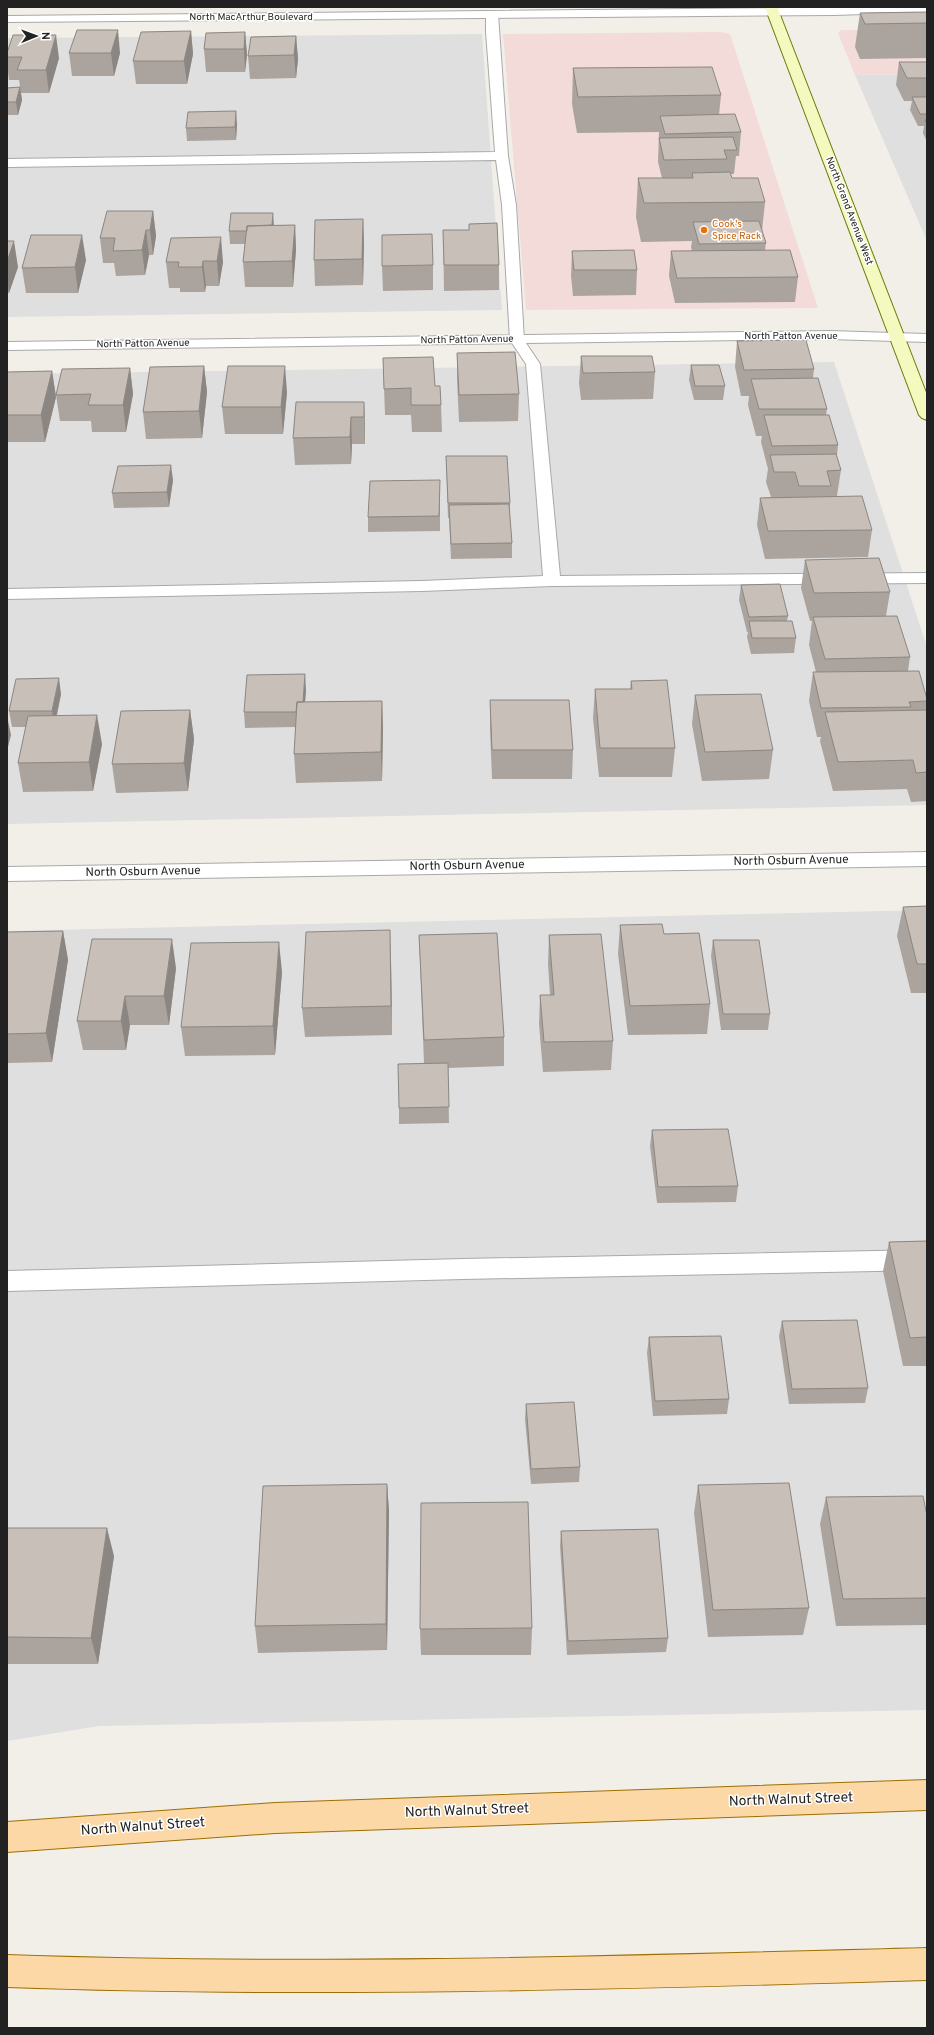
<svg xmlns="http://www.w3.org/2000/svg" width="934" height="2035" viewBox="0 0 934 2035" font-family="Overpass,sans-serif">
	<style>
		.residential { fill: #e0dfdf }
		.commercial { fill: #f2dbd9 }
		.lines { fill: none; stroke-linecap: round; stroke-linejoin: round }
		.lane-casing { stroke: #a9a9a9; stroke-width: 2 }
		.street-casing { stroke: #a9a9a9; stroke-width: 2 }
		.secondary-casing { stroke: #6b7b07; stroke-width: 2 }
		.primary-casing { stroke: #9d6f02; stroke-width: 2 }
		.lane { fill: #fff; fill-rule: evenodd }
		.street { fill: #fff; fill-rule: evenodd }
		.secondary { fill: #f4f9c0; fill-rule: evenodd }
		.primary { fill: #fbd8a5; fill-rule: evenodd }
		.wall { fill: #aba49e }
		.shaded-wall { fill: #8b8681 }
		.building { fill: #c7bfb8; stroke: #8b8681 }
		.food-dot { fill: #e8710a; stroke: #fff; stroke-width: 1.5 }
		.labels { text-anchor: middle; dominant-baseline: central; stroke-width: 3; stroke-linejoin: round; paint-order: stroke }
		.far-street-label { font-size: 10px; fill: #222; stroke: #fff }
		.far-food-label { font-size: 10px; fill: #c56008; stroke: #fff; text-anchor: start }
		.street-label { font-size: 12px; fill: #222; stroke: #fff }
		.near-street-label { font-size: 14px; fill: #222; stroke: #fff }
	</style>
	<rect width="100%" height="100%" fill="#f2efe9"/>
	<path class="residential" d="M482 34 502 310 7 317V38Z
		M927 74V241L855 75Z
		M834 362 927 647V805L7 824V374Z
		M927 910V1710L99 1726 7 1741V931Z"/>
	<path class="commercial" d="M841 30H927V74L855 75 838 33Z
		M721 32 730 34 818 308 526 310 503 34Z"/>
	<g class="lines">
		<g class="lane-casing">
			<path id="lane" d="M492 11 498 14 508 156 516 205 524 340 540 364 560 576 927 573V583L552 586 422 591 7 599V589L422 581 543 576 526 364 510 340 502 205 496 160 7 167V159L495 152 486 32V14Z
				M927 1250V1270L463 1279 7 1291V1271L463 1259Z"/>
		</g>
		<g class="street-casing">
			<path id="street" d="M885 7H927V12L834 15 7 22V16Z
				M829 331 927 334V342L829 339 7 350V342Z
				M927 852V866L7 881V867Z"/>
		</g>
		<g class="secondary-casing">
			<path id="secondary" d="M765 7H777L927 395V420L922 418 919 415Z"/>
		</g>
		<g class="primary-casing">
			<path id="primary" d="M927 1780V1810L275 1833 7 1852V1822L275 1803Z
				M927 1948V1980C621 1989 313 1998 7 1987V1955C313 1966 621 1956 927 1948Z"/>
		</g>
		<use href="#lane" class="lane"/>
		<use href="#street" class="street"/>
		<use href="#secondary" class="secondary"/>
		<use href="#primary" class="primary"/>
	</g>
	<path class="wall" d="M926 7H927V58L860 59 855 47 860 13 926 12Z
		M191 31 193 54 187 84H136L133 61Z
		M245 32 247 55 245 72H206L204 49Z
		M296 36 298 59 296 78 250 79 248 56Z
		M7 53 59 58 49 93H21L19 80H9L7 65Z
		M69 53H120L114 76H72Z
		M899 62H927V142L923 133 924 126H918L910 110 912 101H904L896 85Z
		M573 68 721 95 719 115 741 132 739 156H736L734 174H730L732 178 765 202 762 231 766 243 765 250 798 277 795 302 675 303 669 276 671 251H692L691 247 692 241 641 242 636 217 638 178H662L658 162 659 132 577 133 572 104Z
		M20 87 22 100 18 115H7V88Z
		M237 124 236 140 187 141 186 128Z
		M153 211 156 236 153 255H149L145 275 116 276 114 263H103L100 238Z
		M363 219 364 244 363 285 315 286 314 260Z
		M274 225H295L296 250 293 287H245L243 262 245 244H230L229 231Z
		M443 230H469L499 265V290L444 291Z
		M171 238 223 262 219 286H206L205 292H180V288H169L166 262Z
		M7 241 18 267 9 293H7Z
		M572 251 637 270 636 295 573 296 571 276Z
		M86 260 78 293H26L22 268Z
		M433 265V290L383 291 382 266Z
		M737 341 814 369 813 378 827 409 826 415 838 445 837 456 841 470 837 496 872 530 868 557 765 559 757 525 760 498 771 497 766 482 768 469 761 442 762 436H756L748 405 749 396H741L735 367Z
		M457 353 519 394 518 421 459 422 457 379Z
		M581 356 655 372 653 399 581 400 579 383Z
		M383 358 435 386 441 405 442 432H412L411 415H385Z
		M691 365 725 386 723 400H694L689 380Z
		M204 366 207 392 202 438 146 439 143 412Z
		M130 368 133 394 126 432H92L91 421H60L56 395Z
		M52 371 56 397 45 442H7V372Z
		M287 392 283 434H225L222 407Z
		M364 402 365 428V444H352L351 464 295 465 293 438Z
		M446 456 510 503V517L512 543V558L451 559 449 518H448Z
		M173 480 169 507 114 508 112 493Z
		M440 480V531L368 532V517Z
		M805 560 890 592 886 616 910 657 908 671 927 699V704L926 710H927V801L911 802 907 789 833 791 820 741 821 737H817L809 701 813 672H816L809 645 812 621H810L801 588Z
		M741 585 788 616 787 621 796 638 794 653 751 654 747 637 748 632H747L739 600Z
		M631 681 675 748 672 777H599L593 718 595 689H630Z
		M306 690 305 702 382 701 383 729 382 781 296 783 294 754 296 727 245 728 244 712Z
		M61 694 57 716 102 744 93 791 23 792 18 763 26 727H12L9 711Z
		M695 695 773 750 769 779 702 781 692 724Z
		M490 700 573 750 572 779H492L490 729Z
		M190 710 194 739 188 791 116 793 112 764Z
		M927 906V993H911L897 936 903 907Z
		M620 925 664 934 710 1004 707 1034 628 1035 618 954Z
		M63 931 68 960 52 1062 7 1063V932Z
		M419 935 504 1037V1066L448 1068 449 1123 399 1124V1108L424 1063Z
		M549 935 613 1041 611 1070 543 1072 539 1024 540 995H550L548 964Z
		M713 940 770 1014 768 1030H721L711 956Z
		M391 959 392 1035 305 1037 302 1008Z
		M176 968 169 1025H130L126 1050H83L77 1021Z
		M282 972 275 1055 185 1056 181 1027Z
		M652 1130 738 1186 736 1202 657 1203 650 1146Z
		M927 1241V1366H903L883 1271 889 1242Z
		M782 1321 868 1388 865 1403 789 1404 779 1336Z
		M649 1337 729 1399 727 1414 653 1416 647 1353Z
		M526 1404 580 1467 579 1482 531 1484 525 1419Z
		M387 1484 389 1511 387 1650 258 1653 255 1626Z
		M698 1485 809 1608 803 1635 708 1637 694 1513Z
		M826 1497 927 1516V1625L836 1626 820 1524Z
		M7 1528 114 1556 98 1664H7Z
		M561 1531 668 1638 666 1652 567 1655 560 1546Z
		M532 1628 531 1655H421L420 1629Z"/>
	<path class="shaded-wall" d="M118 30 120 53 114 76 111 53Z
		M191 31 193 54 187 84 184 61Z
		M245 32 247 55 245 72 244 49Z
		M56 35 59 58 49 93 46 70Z
		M296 36 298 59 296 78 294 55Z
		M20 87 22 100 18 115 16 102Z
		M236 111 237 124 236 140 235 127Z
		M153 211 156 236 153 255 150 230Z
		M273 213 274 226 271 230Z
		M363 219 364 244 363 285 362 259Z
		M295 225 296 250 293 287 292 261Z
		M146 230 149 255 145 275 142 250Z
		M82 235 86 260 78 293 75 267Z
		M221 237 223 262 219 286 217 261Z
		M14 241 18 267 9 293 7 279V262Z
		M203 261 206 286 205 292 202 267Z
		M204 366 207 392 202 438 199 411Z
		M285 366 287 392 283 434 281 407Z
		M130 368 133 394 126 432 123 405Z
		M52 371 56 397 45 442 41 415Z
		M364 402 365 428V444L364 417Z
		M351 417 352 444 351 464 350 437Z
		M171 465 173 480 169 507 167 492Z
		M305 674 306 690 303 727 302 712Z
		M59 678 61 694 54 726 52 711Z
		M382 701 383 729 382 781 381 752Z
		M190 710 194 739 188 791 184 763Z
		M97 715 102 744 93 791 89 762Z
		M7 716 11 735 7 751Z
		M390 930 391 959 392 1035 391 1006Z
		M63 931 68 960 52 1062 46 1033Z
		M172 939 176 968 169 1025 164 996Z
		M279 942 282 972 275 1055 273 1026Z
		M125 996 130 1025 126 1050 121 1021Z
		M387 1484 389 1511 387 1650 386 1624Z
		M107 1528 114 1556 98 1664 91 1638Z"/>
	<path class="building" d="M927 12V23L865 24 860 13Z
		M77 30H118L111 53H69Z
		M191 31 184 61H133L141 32Z
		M245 32 244 49H204L206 33Z
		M13 35H56L46 70H17L22 57H7V53Z
		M296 36 294 55 248 56 251 37Z
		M899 62H927V78H907Z
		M712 67 721 95 578 97 573 68Z
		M20 87 16 102H7V88Z
		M912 97H927V114H920Z
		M236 111 235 127 186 128 188 112Z
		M735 114 741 132 665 134 660 116Z
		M925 120H927V125Z
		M733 137 737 150H724L727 159 664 160 659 138Z
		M730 172 732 178H758L765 202 644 203 638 178H693L692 173Z
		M107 211H153L150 230H146L142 250 113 251 115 238H100Z
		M231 213H273L272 225 247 226V231H229Z
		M363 219 362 259 314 260 315 220Z
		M759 221 766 243 699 244 693 222Z
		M497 223 499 265H444L443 230H469V224Z
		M295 225 292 261 243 262 247 226Z
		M432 234 433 265 382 266V235Z
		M31 235H82L75 267 22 268Z
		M221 237 217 261H203L202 267H178L179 262H166L171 238Z
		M7 241H14L7 262Z
		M634 250 637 270H574L572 251Z
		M790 250 798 277 677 278 671 251Z
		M806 340 814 369 744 370 737 341Z
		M515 352 519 394 459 395 457 353Z
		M581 356H652L655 372 583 373Z
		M433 357 435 386H440L441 405H411V388L384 389 383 358Z
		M691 365H719L725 386H695Z
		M204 366 199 411 143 412 150 367Z
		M228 366H285L281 407H222Z
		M130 368 123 405H88L91 394 56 395 62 369Z
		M52 371 41 415H7V372Z
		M818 378 827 409H759L751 379Z
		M296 402H364V417H351L350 437 293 438Z
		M764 415H829L838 445 772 446Z
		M836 454 841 470 827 471 831 486H799L795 472H774L770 455Z
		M446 456H507L510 503H448Z
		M171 465 167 492 112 493 118 466Z
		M440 480 439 516 368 517 370 481Z
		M862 496 872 530 768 531 760 498Z
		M509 504 512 543 451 544 449 505Z
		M879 558 890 592 814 593 805 560Z
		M780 584 788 616 749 617 741 585Z
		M897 616 910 657 825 659 813 617Z
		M749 621H792L796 638H752Z
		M919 671 927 699V701L909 702 911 707 821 708 813 672Z
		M305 674 303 702H297L296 712H244L247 675Z
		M59 678 52 711H9L16 679Z
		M667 680 675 748H600L595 689H632L631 681Z
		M761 694 773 750 705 752 695 695Z
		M490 700H569L573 750H492Z
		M382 701 381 752 294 754 297 702Z
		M190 710 184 763 112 764 121 711Z
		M927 710V772L916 773 913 760 838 762 825 712Z
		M97 715 89 762 18 763 28 716Z
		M927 906V964H917L903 907Z
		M662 924 664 934 699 933 710 1004 630 1006 620 925Z
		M390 930 391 1006 302 1008 306 932Z
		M63 931 46 1033 7 1034V932Z
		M497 933 504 1037 424 1040 419 935Z
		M601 934 613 1041 544 1042 540 995H554L549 935Z
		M92 939H172L164 996H125L121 1021H77Z
		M713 940H759L770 1014H723Z
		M279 942 273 1026 181 1027 191 943Z
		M448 1063 449 1107 399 1108 398 1064Z
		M728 1129 738 1186 658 1187 652 1130Z
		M927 1241V1337L910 1338 889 1242Z
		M857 1320 868 1388 792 1389 782 1321Z
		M721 1336 729 1399 655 1401 649 1337Z
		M574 1402 580 1467 531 1469 526 1404Z
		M789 1483 809 1608 713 1610 698 1485Z
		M387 1484 386 1624 255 1626 263 1486Z
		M923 1496 927 1516V1598L843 1599 826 1497Z
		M528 1502 532 1628 420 1629 421 1503Z
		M7 1528H107L91 1638 7 1637Z
		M658 1529 668 1638 568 1641 561 1531Z"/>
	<circle class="food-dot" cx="704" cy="230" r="4"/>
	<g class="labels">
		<g class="far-street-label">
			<text x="251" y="17">North MacArthur Boulevard</text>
			<text transform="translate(849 211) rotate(69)">North Grand Avenue West</text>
			<text x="791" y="336">North Patton Avenue</text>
			<text transform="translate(467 340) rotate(-1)">North Patton Avenue</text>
			<text transform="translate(143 344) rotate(-1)">North Patton Avenue</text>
		</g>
		<g class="far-food-label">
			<text x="712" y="224">Cook's<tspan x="712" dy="12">Spice Rack</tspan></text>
		</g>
		<g class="street-label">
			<text transform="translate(791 861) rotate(-1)">North Osburn Avenue</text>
			<text transform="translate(467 866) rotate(-1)">North Osburn Avenue</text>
			<text transform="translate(143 872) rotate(-1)">North Osburn Avenue</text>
		</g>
		<g class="near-street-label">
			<text transform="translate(791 1800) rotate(-2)">North Walnut Street</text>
			<text transform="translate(467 1811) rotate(-2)">North Walnut Street</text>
			<text transform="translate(143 1827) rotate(-4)">North Walnut Street</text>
		</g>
	</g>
	<rect width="934" height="2035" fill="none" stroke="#222222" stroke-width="16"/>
	<g transform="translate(36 36) rotate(89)" stroke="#ffffff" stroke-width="3" paint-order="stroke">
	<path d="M0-3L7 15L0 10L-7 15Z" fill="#222222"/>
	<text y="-6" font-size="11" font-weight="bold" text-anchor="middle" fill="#222222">N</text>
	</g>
</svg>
